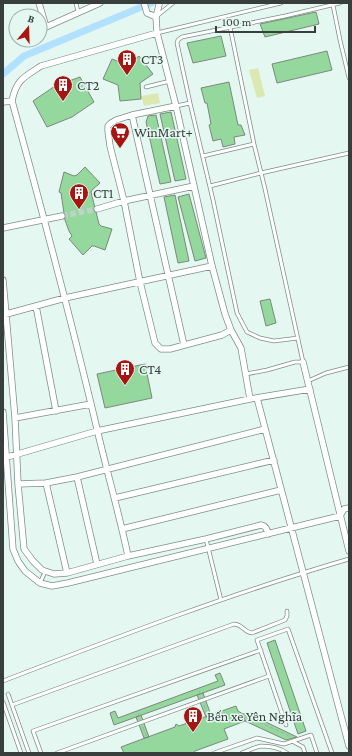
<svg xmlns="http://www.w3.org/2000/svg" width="352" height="756" viewBox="0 0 352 756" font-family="'Crimson Pro',serif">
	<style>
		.green { fill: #dce8b2 }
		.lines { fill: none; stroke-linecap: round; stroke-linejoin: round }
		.canal { stroke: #b2e1ff; stroke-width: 7 }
		.building { fill: #94d89d; stroke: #7c887d }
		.street-tunnel { stroke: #c1d2cd; stroke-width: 5.5; stroke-dasharray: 5.5 3; stroke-linecap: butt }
		.lane-casing { stroke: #7e8f8a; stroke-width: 4.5 }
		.street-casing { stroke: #7e8f8a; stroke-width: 7 }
		.path { stroke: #a0aeaa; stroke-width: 1; stroke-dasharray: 4 2; stroke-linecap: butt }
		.lane { stroke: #fff; stroke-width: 3 }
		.street { stroke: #fff; stroke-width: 5.5 }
		.labels { text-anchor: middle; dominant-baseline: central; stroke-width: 3; stroke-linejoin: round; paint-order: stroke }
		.poi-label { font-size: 14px; fill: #373e3c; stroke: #e4f7f1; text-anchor: start }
	</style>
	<rect width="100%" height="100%" fill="#e4f7f1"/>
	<path class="green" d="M258 68 265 96 257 98 249 70Z
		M158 93 160 103 144 106 141 96Z"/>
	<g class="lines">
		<path class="canal" d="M3 74 24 56 151 3"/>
	</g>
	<path class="building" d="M316 12 319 24 265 37 260 24Z
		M221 36 226 56 193 63 187 43Z
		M327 51 332 70 277 83 272 64Z
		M139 56 153 74 140 83 141 99 120 101 118 85 103 79 112 59 127 65Z
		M80 77 94 102 72 117 47 127 33 101 55 86Z
		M229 82 238 125H241L245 135 234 137 235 144 223 147 221 139 213 141 209 125 211 124 207 103H205L201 88Z
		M171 112 186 179 175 181 160 114Z
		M156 115 171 182 160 184 146 122 148 116Z
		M85 167 100 183 92 190 91 192 99 224 101 226 112 229 105 250 94 246H92L83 255 69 239 72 236 69 231 65 220 61 193 59 192 64 172 74 176 77 175Z
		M189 194 206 258 195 261 178 197Z
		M175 195 189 261 178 263 164 197Z
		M270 299 276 323 266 326 260 301Z
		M145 364 152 398 105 408 97 374Z
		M275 640 306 731 298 734 267 643Z
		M220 673 225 685 114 725 110 713 115 711 118 718 218 681 215 675Z
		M203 693 211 715 206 717 197 695Z
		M236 706 238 711 243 714 245 721 224 729 228 739 195 751 193 753H124L121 747 175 727 176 724 179 726Z
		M247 713 297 737 286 740 245 721 243 714Z
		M141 715 149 737 144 738 136 717Z"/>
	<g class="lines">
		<path class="street-tunnel" d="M62 216 97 209"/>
		<g class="lane-casing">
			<path id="lane" d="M76 3 78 12
				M333 5 340 40 349 78
				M158 15 173 3
				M230 27 254 144 265 189 303 362H295L267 370 246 374
				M157 33 281 3
				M146 87 170 81
				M176 106 190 103
				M203 156 254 144
				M210 186 261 173 349 153
				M298 338 274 341 260 338 247 332 237 313 213 200 190 103 177 43 178 40 182 37 285 16 340 3
				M308 381 326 373 349 367
				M206 539 221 600
				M40 583 45 572
				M3 681C117 637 232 593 349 559
				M8 694 29 753
				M3 702 21 753
				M12 705 234 624C244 625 243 632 252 633L285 620 287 616V611
				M286 725 257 640 288 629 332 753
				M292 741 303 747 305 753
				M41 753 33 731 261 650
				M57 753 269 676
				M214 753 257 738 284 744 311 735 317 753
				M242 753C248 751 255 747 261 746 270 746 280 748 287 753"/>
		</g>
		<g class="street-casing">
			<path id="street" d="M39 3 46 27 100 3
				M144 3 147 13 156 17
				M159 3V5L156 17 157 33 176 106 212 266 225 314 231 330 241 348 250 399
				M3 102 12 101
				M176 106 132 115 116 120 111 123 108 126V131L110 146 124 201 140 282 155 343 161 349H170L222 335 231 330
				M132 115 184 345
				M97 209 124 201 194 186
				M3 228 62 216
				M3 280 15 418 18 484 24 549 33 561 42 570 54 574 67 573 128 556 206 539 261 525C266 526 267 529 268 534
				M36 306 56 411
				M3 315 65 298 212 266
				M303 362 349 551
				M257 398 349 746
				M3 412 13 549 18 561 25 571 40 583 52 586 68 583 340 516 344 509 349 508
				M15 418 91 404
				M4 458 97 431 250 399 310 389
				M77 477 97 564
				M46 483 67 573
				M18 484 46 483 77 477 265 429
				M115 498 274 460
				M122 529 281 490
				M128 556C119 513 107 472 97 429 71 319 42 210 12 101 16 80 24 77 41 66L157 33"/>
		</g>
		<path class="path" d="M199 691 201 696
			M204 705 208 716
			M138 713 140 718
			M243 714 289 736
			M143 727 147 738"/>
		<use href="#lane" class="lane"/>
		<use href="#street" class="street"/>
	</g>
	<defs>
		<g id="building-pin" transform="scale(1)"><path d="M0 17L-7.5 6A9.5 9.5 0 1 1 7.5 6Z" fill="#a81511" stroke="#e4f7f1"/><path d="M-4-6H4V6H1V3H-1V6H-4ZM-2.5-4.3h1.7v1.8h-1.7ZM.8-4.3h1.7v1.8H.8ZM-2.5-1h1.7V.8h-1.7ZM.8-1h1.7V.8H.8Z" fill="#fff"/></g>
		<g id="supermarket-pin" transform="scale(1)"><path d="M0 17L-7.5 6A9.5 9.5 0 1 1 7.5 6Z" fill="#a81511" stroke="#e4f7f1"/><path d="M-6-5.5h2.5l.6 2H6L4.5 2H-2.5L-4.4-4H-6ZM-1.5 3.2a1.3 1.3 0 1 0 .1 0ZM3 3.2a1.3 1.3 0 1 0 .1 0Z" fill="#fff"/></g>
	</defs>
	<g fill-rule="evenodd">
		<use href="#building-pin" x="127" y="59"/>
		<use href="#building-pin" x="63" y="85"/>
		<use href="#supermarket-pin" x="120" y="132"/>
		<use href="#building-pin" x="79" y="193"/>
		<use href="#building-pin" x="125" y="369"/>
		<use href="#building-pin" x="193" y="716"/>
	</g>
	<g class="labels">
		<g class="poi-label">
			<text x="141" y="59">CT3</text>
			<text x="77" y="85">CT2</text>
			<text x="134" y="132">WinMart+</text>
			<text x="93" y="193">CT1</text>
			<text x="139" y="369">CT4</text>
			<text x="207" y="716">Bến xe Yên Nghĩa</text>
		</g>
	</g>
	<rect width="352" height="756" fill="none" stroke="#373e3c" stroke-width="8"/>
	<g transform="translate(28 28) rotate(19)"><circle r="19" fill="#e4f7f1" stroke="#9fada9"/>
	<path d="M0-3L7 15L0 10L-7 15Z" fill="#a81511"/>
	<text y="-6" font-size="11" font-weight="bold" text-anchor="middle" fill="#373e3c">B</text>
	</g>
	<path d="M216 26v6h99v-6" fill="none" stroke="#373e3c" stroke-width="2"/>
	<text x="222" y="26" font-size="12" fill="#373e3c" stroke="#e4f7f1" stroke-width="3" paint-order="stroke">100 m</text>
</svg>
